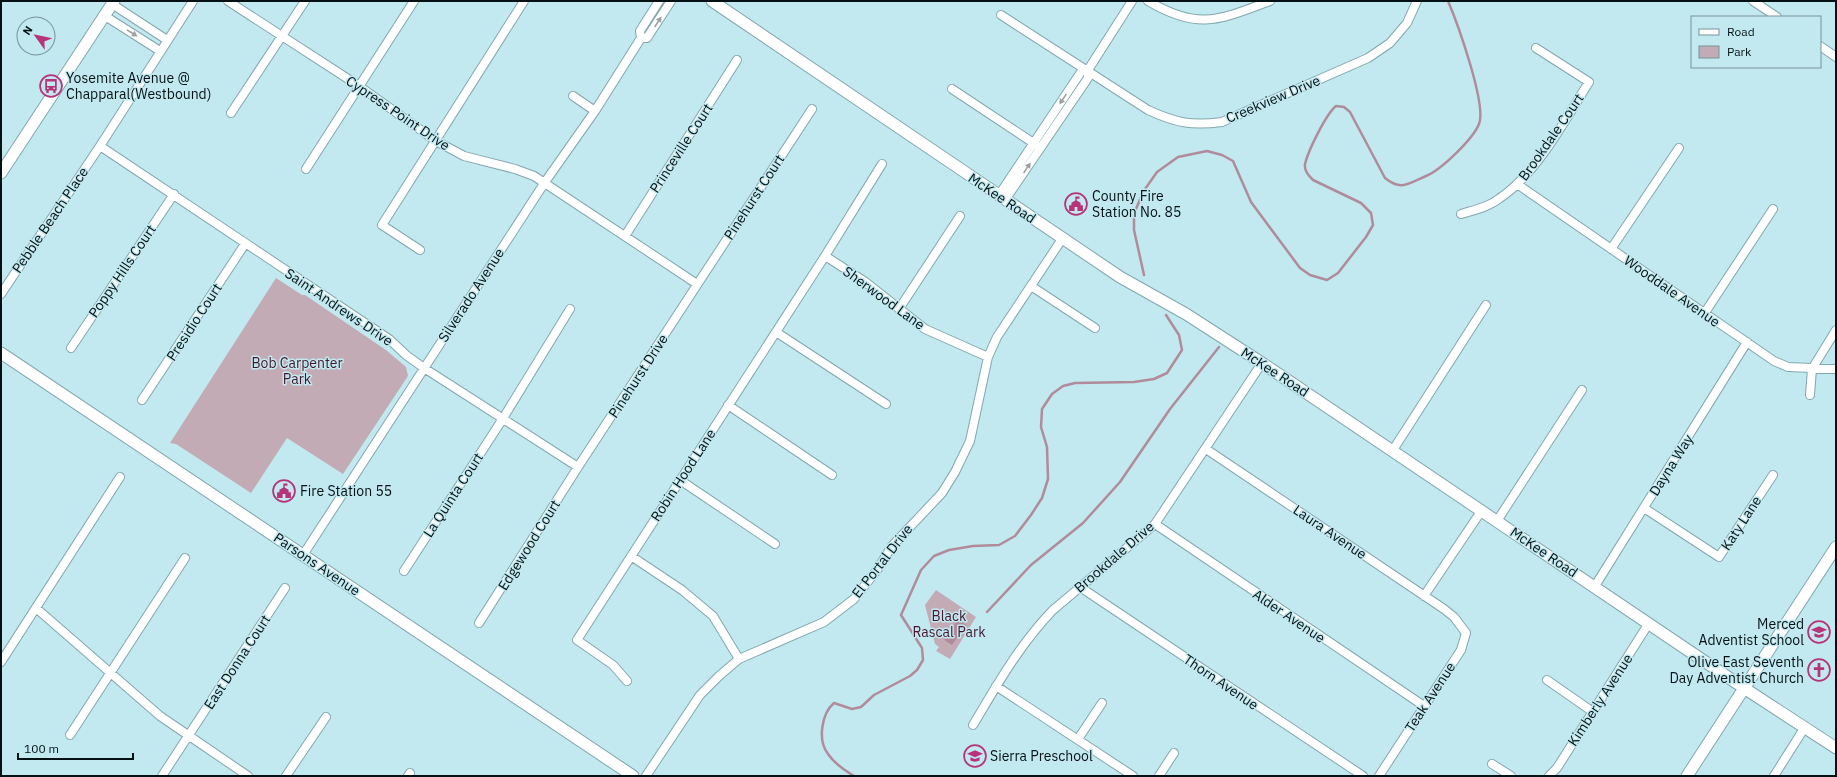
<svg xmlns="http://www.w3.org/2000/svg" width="1837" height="777" viewBox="0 0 1837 777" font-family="'IBM Plex Sans',sans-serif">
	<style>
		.green { fill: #c3abb5 }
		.water { fill: #b08c9b }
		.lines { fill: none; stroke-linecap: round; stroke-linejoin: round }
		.stream { stroke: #b08c9b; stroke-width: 2.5 }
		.street-casing { stroke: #82a7ae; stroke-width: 10 }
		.secondary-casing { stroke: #82a7ae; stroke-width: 13 }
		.street { stroke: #fff; stroke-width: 8 }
		.secondary { stroke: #fff; stroke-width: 11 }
		.oneway { fill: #9ba0a1 }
		.labels { text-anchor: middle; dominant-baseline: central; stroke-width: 3; stroke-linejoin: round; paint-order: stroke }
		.poi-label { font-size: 14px; fill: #041114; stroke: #c2e9f0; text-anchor: start }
		.street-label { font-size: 14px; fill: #041114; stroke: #c2e9f0 }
		.park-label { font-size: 14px; fill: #45162e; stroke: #c2e9f0 }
	</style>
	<rect width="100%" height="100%" fill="#c2e9f0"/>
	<path class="green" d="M276 278 302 295H305L386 350 406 367 408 376 343 474 287 438 251 493 176 444 170 443Z
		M936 590 976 617 950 659 936 651 939 647 935 644 925 605Z"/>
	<path class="water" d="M958 619 966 625 952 645 944 640Z"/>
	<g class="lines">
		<path class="stream" d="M1144 275 1134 230V214L1143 192 1157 172 1178 157 1207 151 1222 155 1233 161 1251 202 1300 268 1310 275 1327 280 1338 273 1366 237 1373 225 1371 213 1361 203 1313 180C1309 176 1304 171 1305 164 1308 151 1326 114 1336 106L1344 107 1350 112 1385 178C1401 191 1408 184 1426 176 1441 170 1473 139 1479 124 1487 105 1457 22 1448 1
			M987 612 1031 565 1083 523 1120 482 1170 409 1219 347
			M854 776C844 770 834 763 828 754 817 740 822 713 834 703L852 709 861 707 874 695 910 676 917 670 923 660 922 648 901 615 921 570 934 556 949 550 973 546 999 545 1015 536 1031 515 1042 498 1048 479 1047 447 1041 427 1042 409 1052 394 1063 386 1075 383 1134 382 1154 379 1167 373 1182 350 1179 335 1166 315"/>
		<g class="street-casing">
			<path id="street" d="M228 1 359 86 436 141 464 156 515 169 534 176 697 284
				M1148 1C1199 31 1219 20 1270 1
				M1753 1 1777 17
				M112 4 167 40
				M1001 15 1148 110C1176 123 1192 126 1222 122L1368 58 1390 43 1407 23 1417 1
				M105 16 160 51
				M641 38H647L671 1
				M1820 46 1836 57
				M952 89 1038 146
				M573 96 595 111
				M231 113 305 1
				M100 146 389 339 406 355 424 368 578 467
				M306 169 414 1
				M1517 184 1774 361 1788 367 1836 369
				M999 195 1081 72 1088 70
				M1005 200 1088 78V70L1132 1
				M1461 214C1474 210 1489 207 1500 198 1537 173 1565 120 1589 82L1536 48
				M625 236 737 60
				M1611 249 1679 148
				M420 250 382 225 524 1
				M825 256 864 281 925 329 988 357
				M1031 286 1095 328
				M1 294 100 146 193 1
				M899 309 960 216
				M1704 314 1773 209
				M776 332 886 404
				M71 348 174 194
				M1810 395 1812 369 1836 330
				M142 400 245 244
				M728 405 832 475
				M1206 449 1444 609 1454 617 1466 633 1461 650 1379 776
				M1393 450 1486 305
				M680 480 775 544
				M1644 508 1719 557 1773 475
				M1497 521 1582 390
				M1155 524 1424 706
				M303 555 545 182 595 111 641 38 640 31 659 1
				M631 556 682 590 713 616 739 659
				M404 571 502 420 570 309
				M1595 586 1747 342
				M1080 587 1363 776
				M1424 596 1482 510
				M36 608 160 716 248 776
				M479 623 578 467 812 109
				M1 662 120 477
				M1547 680 1593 712
				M627 681 613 665 577 640 825 256 882 164
				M996 686 1133 776
				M973 725C997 685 1020 644 1053 610L1155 524 1262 363
				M70 735 185 558
				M1078 739 1102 703
				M1492 764 1511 776
				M162 776 285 588
				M286 776 326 717
				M408 776 410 773
				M646 776 700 695 719 676 739 659 824 622 854 599 877 570 892 546 942 493 955 472 970 441 988 357 997 337 1062 239
				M1159 776 1174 753
				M1549 776 1557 768 1649 623
				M1774 776 1805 727"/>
		</g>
		<g class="secondary-casing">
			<path id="secondary" d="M712 1 1120 277 1186 314 1262 363 1744 688 1836 748
				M1 173 114 1
				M1 353 633 776
				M1687 776 1836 547"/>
		</g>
		<use href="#street" class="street"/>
		<use href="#secondary" class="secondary"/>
	</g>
	<defs><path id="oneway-solid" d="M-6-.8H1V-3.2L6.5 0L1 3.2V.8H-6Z"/></defs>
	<g class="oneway">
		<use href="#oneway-solid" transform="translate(658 22) rotate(-57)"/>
		<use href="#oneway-solid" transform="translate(132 33) rotate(32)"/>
		<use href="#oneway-solid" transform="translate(1063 99) rotate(124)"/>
		<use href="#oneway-solid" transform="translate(1027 168) rotate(-56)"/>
	</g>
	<defs>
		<g id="bus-ring" transform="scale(1.15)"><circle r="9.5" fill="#c2e9f0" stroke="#b7337a" stroke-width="1.5"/><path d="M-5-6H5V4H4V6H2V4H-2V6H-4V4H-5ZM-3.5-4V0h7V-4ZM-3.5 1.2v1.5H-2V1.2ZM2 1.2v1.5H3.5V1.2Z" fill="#b7337a"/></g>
		<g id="civic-ring" transform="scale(1.15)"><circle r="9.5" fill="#c2e9f0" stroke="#b7337a" stroke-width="1.5"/><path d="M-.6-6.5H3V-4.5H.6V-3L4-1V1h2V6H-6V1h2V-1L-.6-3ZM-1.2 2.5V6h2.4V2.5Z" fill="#b7337a"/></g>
		<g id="school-ring" transform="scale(1.15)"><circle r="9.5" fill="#c2e9f0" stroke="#b7337a" stroke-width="1.5"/><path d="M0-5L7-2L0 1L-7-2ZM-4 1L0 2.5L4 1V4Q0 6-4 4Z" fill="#b7337a"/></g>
		<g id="church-ring" transform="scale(1.15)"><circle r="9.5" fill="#c2e9f0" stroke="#b7337a" stroke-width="1.5"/><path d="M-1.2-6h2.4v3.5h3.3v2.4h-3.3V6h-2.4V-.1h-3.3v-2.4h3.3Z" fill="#b7337a"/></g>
	</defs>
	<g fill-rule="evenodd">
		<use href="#bus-ring" x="51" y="86"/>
		<use href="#civic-ring" x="1076" y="204"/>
		<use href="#civic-ring" x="284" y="491"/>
		<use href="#school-ring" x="1819" y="632"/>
		<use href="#church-ring" x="1819" y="670"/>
		<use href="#school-ring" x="975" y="756"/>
	</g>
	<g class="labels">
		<g class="poi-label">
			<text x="66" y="78">Yosemite Avenue @<tspan x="66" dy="16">Chapparal(Westbound)</tspan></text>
			<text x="1092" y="196">County Fire<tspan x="1092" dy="16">Station No. 85</tspan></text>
			<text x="300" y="491">Fire Station 55</text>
			<text x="1804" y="624" text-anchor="end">Merced<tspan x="1804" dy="16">Adventist School</tspan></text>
			<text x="1804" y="662" text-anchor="end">Olive East Seventh<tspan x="1804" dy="16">Day Adventist Church</tspan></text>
			<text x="990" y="756">Sierra Preschool</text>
		</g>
		<g class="street-label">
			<text transform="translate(1273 99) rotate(-23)">Creekview Drive</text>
			<text transform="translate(398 113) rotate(34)">Cypress Point Drive</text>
			<text transform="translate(1551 137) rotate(-55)">Brookdale Court</text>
			<text transform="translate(681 148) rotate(-57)">Princeville Court</text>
			<text transform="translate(754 197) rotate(-57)">Pinehurst Court</text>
			<text transform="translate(1002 198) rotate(34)">McKee Road</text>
			<text transform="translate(50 220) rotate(-56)">Pebble Beach Place</text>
			<text transform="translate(122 271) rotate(-56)">Poppy Hills Court</text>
			<text transform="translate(1672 291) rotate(35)">Wooddale Avenue</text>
			<text transform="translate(471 295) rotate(-57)">Silverado Avenue</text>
			<text transform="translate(884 298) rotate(36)">Sherwood Lane</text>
			<text transform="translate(339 307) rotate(34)">Saint Andrews Drive</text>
			<text transform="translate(194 322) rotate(-57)">Presidio Court</text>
			<text transform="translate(1275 372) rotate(33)">McKee Road</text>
			<text transform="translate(638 376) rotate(-57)">Pinehurst Drive</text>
			<text transform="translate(1671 465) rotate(-58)">Dayna Way</text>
			<text transform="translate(683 475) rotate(-57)">Robin Hood Lane</text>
			<text transform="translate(453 495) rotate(-57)">La Quinta Court</text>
			<text transform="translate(1741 523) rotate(-57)">Katy Lane</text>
			<text transform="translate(1330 532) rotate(34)">Laura Avenue</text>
			<text transform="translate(529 545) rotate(-58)">Edgewood Court</text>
			<text transform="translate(1544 552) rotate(34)">McKee Road</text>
			<text transform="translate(1114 557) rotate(-41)">Brookdale Drive</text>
			<text transform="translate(882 561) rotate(-52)">El Portal Drive</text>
			<text transform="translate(317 564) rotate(34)">Parsons Avenue</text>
			<text transform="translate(1289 616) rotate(34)">Alder Avenue</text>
			<text transform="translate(237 662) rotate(-57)">East Donna Court</text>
			<text transform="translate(1221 682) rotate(34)">Thorn Avenue</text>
			<text transform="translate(1430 697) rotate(-57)">Teak Avenue</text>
			<text transform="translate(1600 700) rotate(-57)">Kimberly Avenue</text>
		</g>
		<g class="park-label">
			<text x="297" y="363">Bob Carpenter<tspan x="297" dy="16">Park</tspan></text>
			<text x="949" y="616">Black<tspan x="949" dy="16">Rascal Park</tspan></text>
		</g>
	</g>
	<rect width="1837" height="777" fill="none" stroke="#041114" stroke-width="4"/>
	<rect x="1691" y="16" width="130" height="52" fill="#c2e9f0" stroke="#769398"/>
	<rect x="1699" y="29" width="20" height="6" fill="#ffffff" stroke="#769398"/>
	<text x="1727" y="36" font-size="12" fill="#041114">Road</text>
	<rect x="1699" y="46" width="20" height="12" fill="#c3abb5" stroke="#769398"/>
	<text x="1727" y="56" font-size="12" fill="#041114">Park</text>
	<g transform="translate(36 36) rotate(303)"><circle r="19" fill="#c2e9f0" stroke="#769398"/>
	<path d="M0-3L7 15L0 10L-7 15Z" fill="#b7337a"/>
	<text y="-6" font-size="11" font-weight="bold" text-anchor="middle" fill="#041114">N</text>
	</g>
	<path d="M18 753v6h115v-6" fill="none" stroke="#041114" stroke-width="2"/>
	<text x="24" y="753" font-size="12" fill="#041114" stroke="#c2e9f0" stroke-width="3" paint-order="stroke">100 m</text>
</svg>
